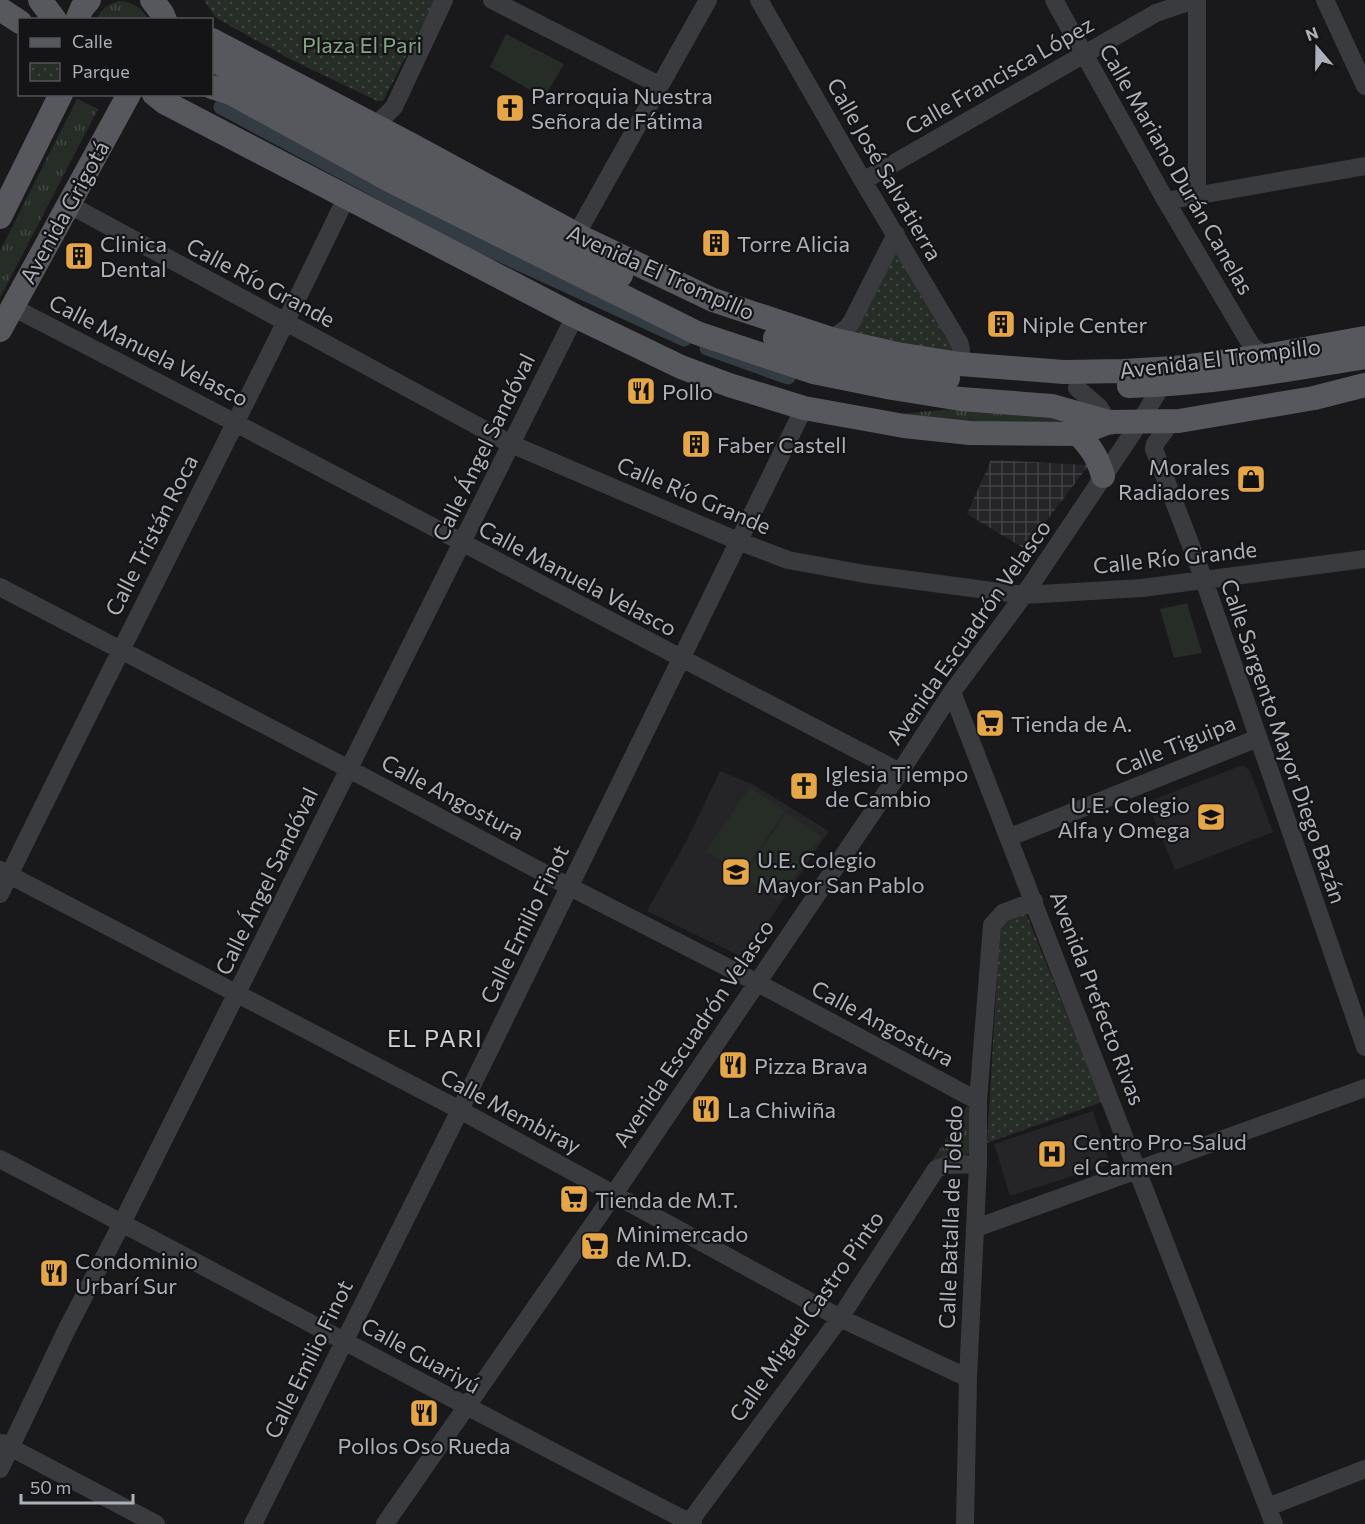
<svg xmlns="http://www.w3.org/2000/svg" width="1365" height="1524" viewBox="0 0 1365 1524" font-family="Commissioner,sans-serif">
	<style>
		.built { fill: #252528 }
		.industrial { fill: url(#industrial-grid) }
		.grass { fill: url(#grass-tufts) }
		.park { fill: url(#park-dots) }
		.garden { fill: #252d26 }
		.lines { fill: none; stroke-linecap: round; stroke-linejoin: round }
		.canal { stroke: #333c43; stroke-width: 15 }
		.minor { stroke: #3a3b3f; stroke-width: 18 }
		.major { stroke: #56585e; stroke-width: 24 }
		.labels { text-anchor: middle; dominant-baseline: central; stroke-width: 4.5; stroke-linejoin: round; paint-order: stroke }
		.park-label { font-size: 22px; fill: #85a385; stroke: #141416 }
		.street-label { font-size: 22px; fill: #acb1b9; stroke: #141416 }
		.poi-label { font-size: 22px; fill: #acb1b9; stroke: #141416; text-anchor: start }
		.neighbourhood-label { font-size: 24px; letter-spacing: 1.5px; fill: #cdd0d6; stroke: #141416 }
	</style>
	<defs>
		<pattern id="industrial-grid" width="8" height="8" patternUnits="userSpaceOnUse" patternTransform="scale(1.5)"><rect width="8" height="8" fill="#252528"/><path d="M0 4h8M4 0v8" fill="none" stroke="#424245"/></pattern>
		<pattern id="grass-tufts" width="24" height="20" patternUnits="userSpaceOnUse" patternTransform="scale(1.5)"><rect width="24" height="20" fill="#252d26"/><path d="M3 7l-1-3M5 7V3M7 7l1-3M15 17l-1-3M17 17v-4M19 17l1-3" fill="none" stroke="#424943"/></pattern>
		<pattern id="park-dots" width="8" height="8" patternUnits="userSpaceOnUse" patternTransform="scale(1.5)"><rect width="8" height="8" fill="#252d26"/><path d="M2 2h.1M6 6h.1" fill="none" stroke="#424943" stroke-width="1.8" stroke-linecap="round"/></pattern>
	</defs>
	<rect width="100%" height="100%" fill="#19191b"/>
	<path class="built" d="M1240 766H1244L1250 771 1273 832 1175 870 1147 802Z
		M720 771 752 784 829 831 744 958 647 911 689 836Z
		M1093 1111 1110 1164 1010 1196 994 1144Z"/>
	<path class="industrial" d="M991 460 1089 465 1025 549 967 514Z"/>
	<path class="grass" d="M119 1C133 2 141 7 148 19H97C101 9 108 4 119 1Z
		M77 99 98 109 0 298V251Z
		M954 409 1026 413 1080 424 990 426 899 414Z
		M967 1106 970 1108 971 1151 963 1158 941 1157 932 1161Z"/>
	<path class="park" d="M204 0H435L383 101H377L292 60 225 23 215 17Z
		M898 252 945 337 952 342 951 352 930 350 850 331 895 254Z
		M1026 913 1102 1102 987 1143 1000 926 1009 917Z"/>
	<path class="garden" d="M506 34 564 64 544 98 490 67Z
		M1187 603 1202 653 1174 658 1160 609Z
		M750 787 785 811 742 875 706 851Z
		M786 813 822 836 778 901 743 877Z"/>
	<g class="lines">
		<path class="canal" d="M221 107 475 243 684 339
			M707 348 788 377"/>
		<path class="minor" d="M492 0 659 85
			M759 0 863 181 959 342 961 349 960 364
			M1054 0 1166 201 1247 338 1252 346 1266 356
			M1325 0 1365 86
			M371 124 381 120 394 107 444 0
			M863 181 1156 13 1194 0
			M1197 194V0
			M1166 201 1365 166
			M68 204 511 444 738 541 788 560 865 574 1024 595 1142 588 1365 559
			M576 235 708 0
			M12 307C309 459 603 619 900 772
			M831 339 847 328 852 321 896 234
			M1077 388 1099 407 1111 426
			M1172 421 1155 444 1154 449 1204 580 1365 1047
			M0 587 349 769 568 886 756 982 978 1101
			M952 692 1274 1524
			M1010 837 1258 738
			M0 870 460 1110 840 1318 968 1378
			M0 894C113 661 234 432 346 198
			M0 1159C232 1280 460 1405 693 1524
			M976 1228 1365 1088
			M2 1443 156 1524
			M0 1469 67 1329 122 1223 575 316
			M1268 1507 1365 1469
			M253 1524 460 1110 804 408
			M385 1524 614 1194 900 772 952 692 1024 595 1140 422 1162 385
			M688 1524 840 1318 936 1169 947 1165 978 1164
			M965 1524 968 1378 978 1164V1101L992 925 1003 913 1034 901"/>
		<path class="major" d="M40 0 55 20
			M152 0 162 13 165 20
			M0 9 20 22
			M77 20 82 8 89 0
			M212 40 410 144 585 239 713 300 831 339 897 354 960 364 1064 372 1123 371 1175 368 1266 356 1365 338
			M212 59 400 164 621 275
			M212 87 231 93 391 181 697 333 813 372 892 388 961 399 1052 406 1109 422 1179 421 1314 398 1365 385
			M154 94 164 102 575 316 681 367 729 385 804 408 904 426 970 433 1078 434 1109 422
			M0 217 61 94
			M0 330 129 94
			M775 338C832 358 888 371 948 378
			M1129 386C1209 384 1287 370 1365 357
			M1078 434C1091 447 1098 458 1103 476"/>
	</g>
	<defs>
		<g id="church-square" transform="scale(1.5)"><rect x="-9" y="-9" width="18" height="18" rx="4" fill="#e4a647" stroke="#141416"/><path d="M-1.2-6h2.4v3.5h3.3v2.4h-3.3V6h-2.4V-.1h-3.3v-2.4h3.3Z" fill="#111"/></g>
		<g id="building-square" transform="scale(1.5)"><rect x="-9" y="-9" width="18" height="18" rx="4" fill="#e4a647" stroke="#141416"/><path d="M-4-6H4V6H1V3H-1V6H-4ZM-2.5-4.3h1.7v1.8h-1.7ZM.8-4.3h1.7v1.8H.8ZM-2.5-1h1.7V.8h-1.7ZM.8-1h1.7V.8H.8Z" fill="#111"/></g>
		<g id="restaurant-square" transform="scale(1.5)"><rect x="-9" y="-9" width="18" height="18" rx="4" fill="#e4a647" stroke="#141416"/><path d="M-5-6h1v4h1v-4h1v4h1v-4h1v5L-1.5 .5V6h-2V.5L-5-1ZM5-6V6H3V1.5H1.5Q1.5-4 5-6Z" fill="#111"/></g>
		<g id="shop-square" transform="scale(1.5)"><rect x="-9" y="-9" width="18" height="18" rx="4" fill="#e4a647" stroke="#141416"/><path d="M-5-2.5h2.3a2.7 3.5 0 0 1 5.4 0H5L5.5 6h-11ZM-1.5-2.5h3a1.5 2.3 0 0 0-3 0Z" fill="#111"/></g>
		<g id="supermarket-square" transform="scale(1.5)"><rect x="-9" y="-9" width="18" height="18" rx="4" fill="#e4a647" stroke="#141416"/><path d="M-6-5.5h2.5l.6 2H6L4.5 2H-2.5L-4.4-4H-6ZM-1.5 3.2a1.3 1.3 0 1 0 .1 0ZM3 3.2a1.3 1.3 0 1 0 .1 0Z" fill="#111"/></g>
		<g id="school-square" transform="scale(1.5)"><rect x="-9" y="-9" width="18" height="18" rx="4" fill="#e4a647" stroke="#141416"/><path d="M0-5L7-2L0 1L-7-2ZM-4 1L0 2.5L4 1V4Q0 6-4 4Z" fill="#111"/></g>
		<g id="hospital-square" transform="scale(1.5)"><rect x="-9" y="-9" width="18" height="18" rx="4" fill="#e4a647" stroke="#141416"/><path d="M-5-5h3v3.5h4V-5h3V5h-3V1.5h-4V5h-3Z" fill="#111"/></g>
	</defs>
	<g fill-rule="evenodd">
		<use href="#church-square" x="510" y="108"/>
		<use href="#building-square" x="716" y="243"/>
		<use href="#building-square" x="79" y="256"/>
		<use href="#building-square" x="1001" y="324"/>
		<use href="#restaurant-square" x="641" y="391"/>
		<use href="#building-square" x="696" y="444"/>
		<use href="#shop-square" x="1251" y="479"/>
		<use href="#supermarket-square" x="990" y="723"/>
		<use href="#church-square" x="804" y="786"/>
		<use href="#school-square" x="1211" y="817"/>
		<use href="#school-square" x="736" y="872"/>
		<use href="#restaurant-square" x="733" y="1065"/>
		<use href="#restaurant-square" x="706" y="1109"/>
		<use href="#hospital-square" x="1052" y="1154"/>
		<use href="#supermarket-square" x="574" y="1199"/>
		<use href="#supermarket-square" x="595" y="1246"/>
		<use href="#restaurant-square" x="54" y="1273"/>
		<use href="#restaurant-square" x="424" y="1413"/>
	</g>
	<g class="labels">
		<g class="park-label">
			<text x="362" y="44">Plaza El Pari</text>
		</g>
		<g class="street-label">
			<text transform="translate(999 75) rotate(-30)">Calle Francisca López</text>
			<text transform="translate(885 169) rotate(60)">Calle José Salvatierra</text>
			<text transform="translate(1177 169) rotate(60)">Calle Mariano Durán Canelas</text>
			<text transform="translate(64 212) rotate(-61)">Avenida Grigotá</text>
			<text transform="translate(661 272) rotate(24)">Avenida El Trompillo</text>
			<text transform="translate(261 282) rotate(28)">Calle Río Grande</text>
			<text transform="translate(149 350) rotate(27)">Calle Manuela Velasco</text>
			<text transform="translate(1220 358) rotate(-7)">Avenida El Trompillo</text>
			<text transform="translate(483 447) rotate(-64)">Calle Ángel Sandóval</text>
			<text transform="translate(694 495) rotate(23)">Calle Río Grande</text>
			<text transform="translate(151 535) rotate(-63)">Calle Tristán Roca</text>
			<text transform="translate(1175 557) rotate(-6)">Calle Río Grande</text>
			<text transform="translate(578 578) rotate(28)">Calle Manuela Velasco</text>
			<text transform="translate(968 632) rotate(-55)">Avenida Escuadrón Velasco</text>
			<text transform="translate(1284 741) rotate(71)">Calle Sargento Mayor Diego Bazán</text>
			<text transform="translate(1175 745) rotate(-22)">Calle Tiguipa</text>
			<text transform="translate(453 797) rotate(28)">Calle Angostura</text>
			<text transform="translate(266 881) rotate(-64)">Calle Ángel Sandóval</text>
			<text transform="translate(524 924) rotate(-64)">Calle Emilio Finot</text>
			<text transform="translate(1098 998) rotate(69)">Avenida Prefecto Rivas</text>
			<text transform="translate(883 1023) rotate(28)">Calle Angostura</text>
			<text transform="translate(693 1033) rotate(-56)">Avenida Escuadrón Velasco</text>
			<text transform="translate(511 1111) rotate(28)">Calle Membiray</text>
			<text transform="translate(950 1217) rotate(-88)">Calle Batalla de Toledo</text>
			<text transform="translate(806 1316) rotate(-55)">Calle Miguel Castro Pinto</text>
			<text transform="translate(421 1355) rotate(29)">Calle Guariyú</text>
			<text transform="translate(308 1359) rotate(-64)">Calle Emilio Finot</text>
		</g>
		<g class="poi-label">
			<text x="531" y="95">Parroquia Nuestra<tspan x="531" dy="25">Señora de Fátima</tspan></text>
			<text x="100" y="243">Clinica<tspan x="100" dy="25">Dental</tspan></text>
			<text x="737" y="243">Torre Alicia</text>
			<text x="1022" y="324">Niple Center</text>
			<text x="662" y="391">Pollo</text>
			<text x="717" y="444">Faber Castell</text>
			<text x="1230" y="466" text-anchor="end">Morales<tspan x="1230" dy="25">Radiadores</tspan></text>
			<text x="1011" y="723">Tienda de A.</text>
			<text x="825" y="773">Iglesia Tiempo<tspan x="825" dy="25">de Cambio</tspan></text>
			<text x="1190" y="804" text-anchor="end">U.E. Colegio<tspan x="1190" dy="25">Alfa y Omega</tspan></text>
			<text x="757" y="859">U.E. Colegio<tspan x="757" dy="25">Mayor San Pablo</tspan></text>
			<text x="754" y="1065">Pizza Brava</text>
			<text x="727" y="1109">La Chiwiña</text>
			<text x="1073" y="1141">Centro Pro-Salud<tspan x="1073" dy="25">el Carmen</tspan></text>
			<text x="595" y="1199">Tienda de M.T.</text>
			<text x="616" y="1233">Minimercado<tspan x="616" dy="25">de M.D.</tspan></text>
			<text x="75" y="1260">Condominio<tspan x="75" dy="25">Urbarí Sur</tspan></text>
			<text x="424" y="1445" text-anchor="middle">Pollos Oso Rueda</text>
		</g>
		<g class="neighbourhood-label">
			<text x="435" y="1037">EL PARI</text>
		</g>
	</g>
	<rect x="18" y="18" width="195" height="78" fill="#141416" stroke="#515357" stroke-width="1.5"/>
	<rect x="30" y="38" width="30" height="9" fill="#56585e" stroke="#515357" stroke-width="1.5"/>
	<text x="72" y="48" font-size="18" fill="#acb1b9">Calle</text>
	<rect x="30" y="63" width="30" height="18" fill="url(#park-dots)" stroke="#515357" stroke-width="1.5"/>
	<text x="72" y="78" font-size="18" fill="#acb1b9">Parque</text>
	<g transform="translate(1317 48) rotate(340)" stroke="#141416" stroke-width="4.5" paint-order="stroke">
	<path d="M0-4.5L10 22L0 15L-10 22Z" fill="#acb1b9"/>
	<text y="-9" font-size="16" font-weight="bold" text-anchor="middle" fill="#acb1b9">N</text>
	</g>
	<path d="M21 1494v9h112v-9" fill="none" stroke="#acb1b9" stroke-width="3"/>
	<text x="30" y="1494" font-size="18" fill="#acb1b9" stroke="#141416" stroke-width="4.5" paint-order="stroke">50 m</text>
</svg>
